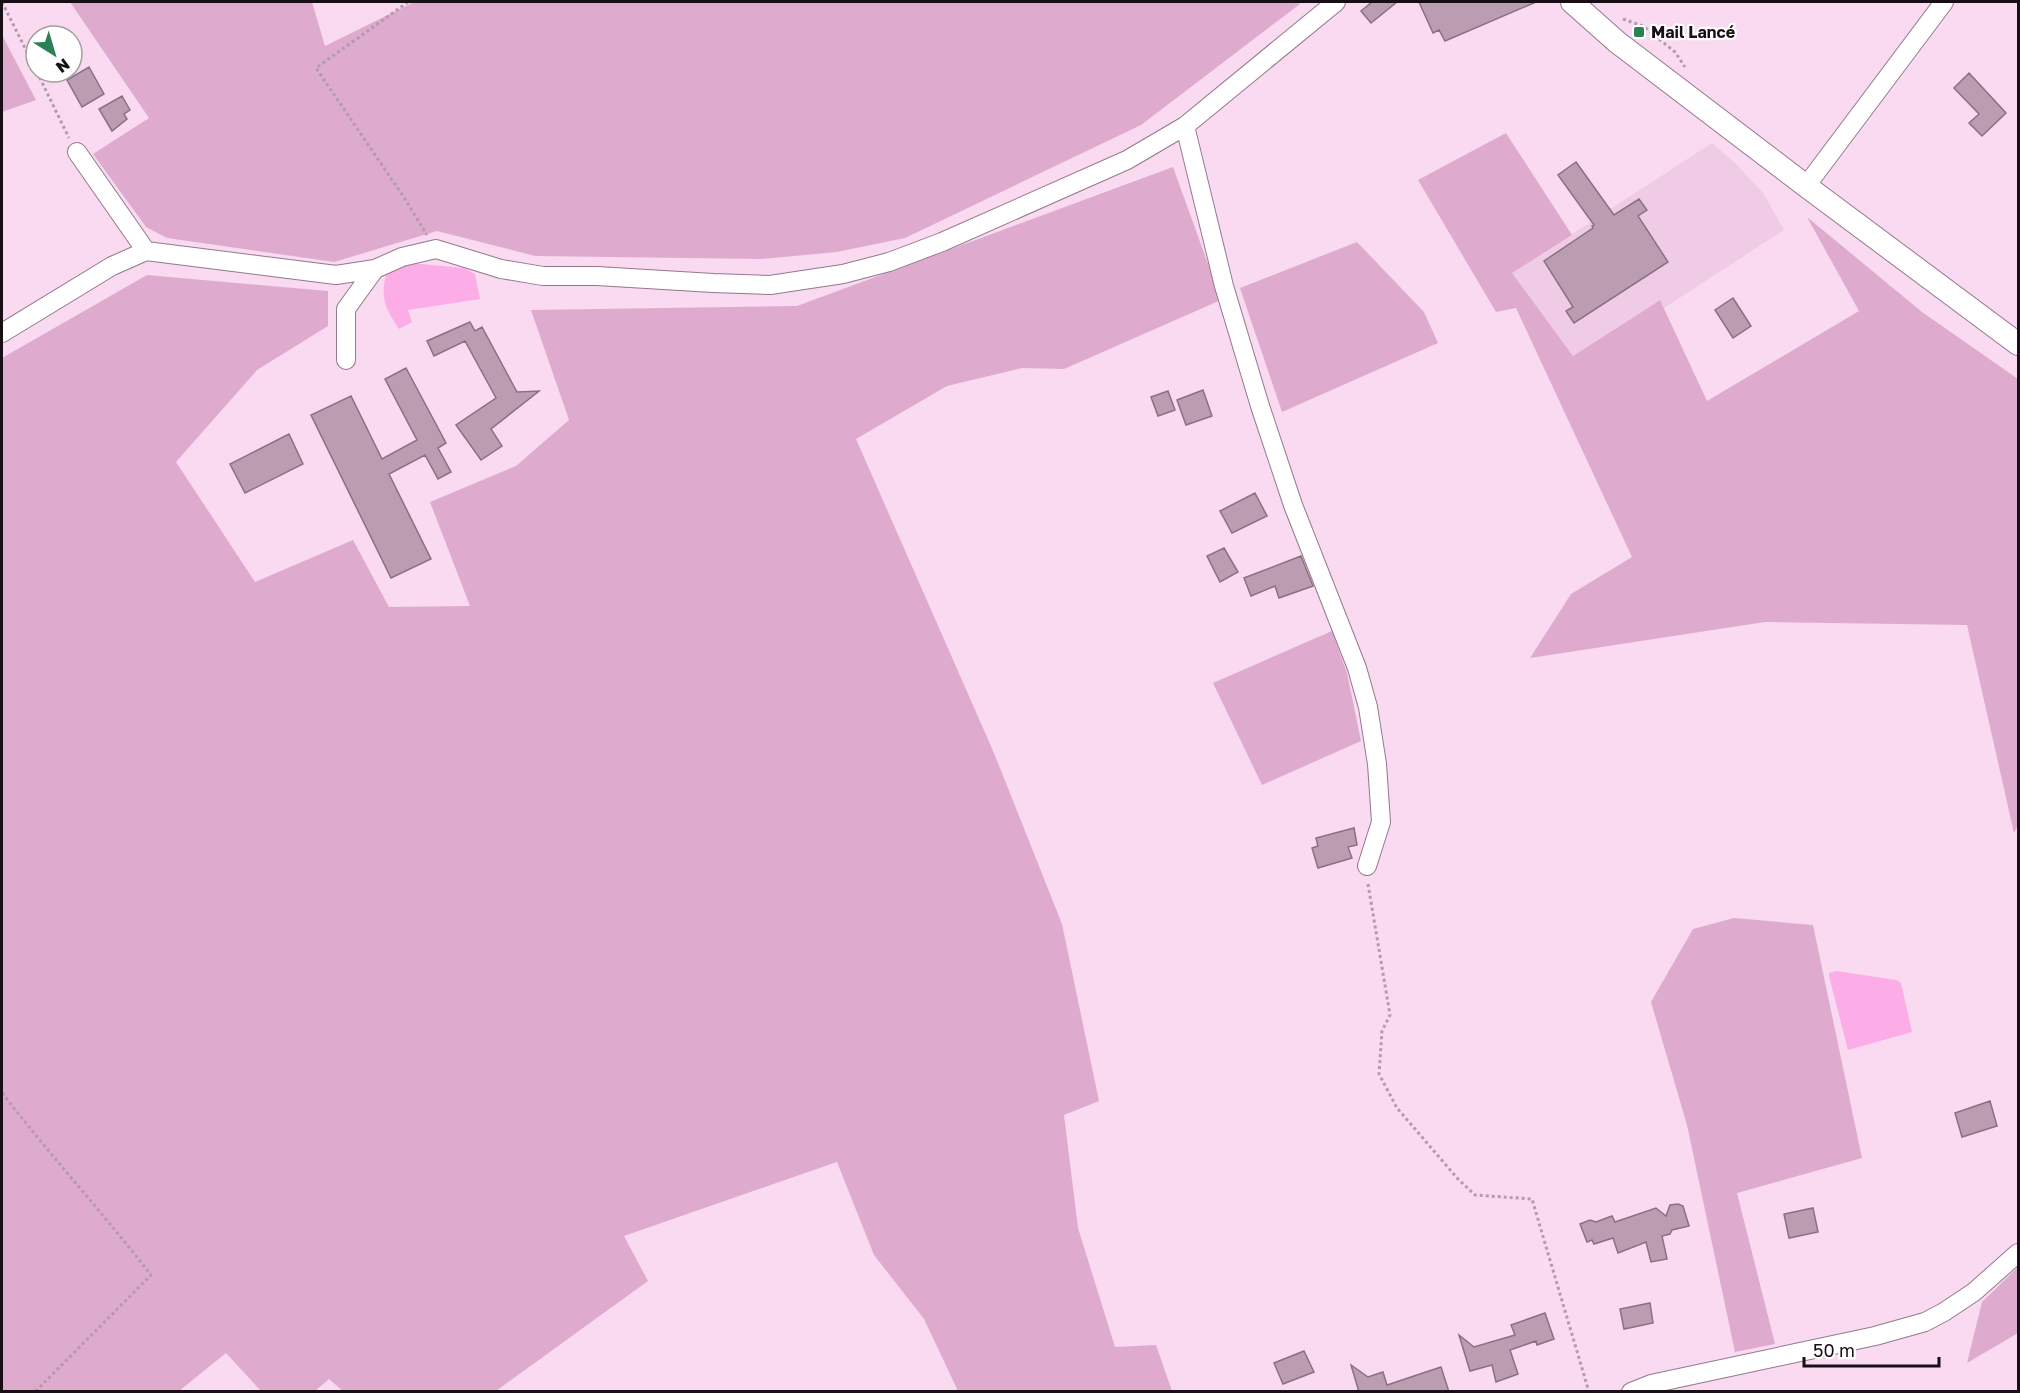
<svg xmlns="http://www.w3.org/2000/svg" width="2020" height="1393" viewBox="0 0 2020 1393" font-family="'Golos Text',sans-serif">
	<style>
		.built { fill: #f0cbe5 }
		.green { fill: #deabcf }
		.water { fill: #fcade7 }
		.building { fill: #ba9db1; stroke: #8b6f83; stroke-width: 1.5 }
		.lines { fill: none; stroke-linecap: round; stroke-linejoin: round }
		.minor-casing { stroke: #94788c; stroke-width: 20 }
		.major-casing { stroke: #94788c; stroke-width: 24 }
		.path { stroke: #b39bac; stroke-width: 3; stroke-dasharray: 3 3; stroke-linecap: butt }
		.minor { stroke: #fff; stroke-width: 18 }
		.major { stroke: #fff; stroke-width: 22 }
		.poi-dot { fill: #2b8154; stroke: #fff; stroke-width: 2 }
		.labels { text-anchor: middle; dominant-baseline: central; stroke-width: 4.5; stroke-linejoin: round; paint-order: stroke }
		.poi-label { font-size: 16px; font-weight: bold; fill: #180e15; stroke: #fff; text-anchor: start }
	</style>
	<rect width="100%" height="100%" fill="#f9daf0"/>
	<path class="built" d="M1712 143 1734 162 1763 193 1784 230 1664 308 1659 300 1573 356 1512 273Z"/>
	<path class="green" d="M70 2H312L325 46 414 2H1297L1300 4 1141 125 905 238 837 252 762 259 535 256 437 231 334 262 167 238 146 227 93 154 149 118Z
		M2 35 36 100 2 112Z
		M1506 133 1572 235 1512 273 1573 356 1660 300 1707 401 1859 311 1807 217 1922 312 2018 379V825L2014 833 1967 625 1765 622 1530 658 1571 594 1632 557 1516 308 1496 312 1418 180Z
		M1173 167 1221 300 1064 369 1022 368 947 386 856 439 994 753 1062 924 1099 1101 1064 1115 1078 1228 1115 1347 1156 1345 1172 1391H958L924 1319 874 1255 837 1162 624 1236 648 1281 496 1391H343L329 1379 315 1391H261L226 1353 179 1391H2V358L147 275 328 291V326L257 370 176 462 255 582 353 540 389 607 470 606 430 502 516 466 569 420 531 310 797 306Z
		M1357 242 1424 312 1438 343 1282 412 1240 288Z
		M1332 631 1347 673 1361 741 1262 785 1213 683Z
		M1734 918 1813 925 1862 1158 1737 1193 1775 1344 1735 1352 1687 1125 1651 1002 1693 929Z
		M2018 1267V1333L1967 1363 1982 1302Z"/>
	<path class="water" d="M410 263 464 268 475 274 480 299 408 310 412 322 399 329C386 309 380 299 386 275L399 266Z
		M1836 971 1896 980 1901 983 1912 1032 1848 1050 1829 976V973Z"/>
	<path class="building" d="M1372 2H1397L1371 23 1361 11Z
		M1419 2H1536L1445 41 1439 30 1433 33Z
		M89 67 104 94 82 107 67 80Z
		M1969 73 2006 113 1982 136 1969 123 1979 114 1954 88Z
		M122 96 130 110 124 114 127 119 112 131 99 109Z
		M1576 162 1614 215 1639 199 1647 210 1638 216 1668 262 1574 323 1566 311 1573 307 1544 261 1593 228 1592 226 1594 225 1558 175Z
		M1733 298 1751 326 1733 338 1715 310Z
		M470 322 475 331 482 327 517 392 539 391 491 429 502 446 481 460 456 425 496 398 465 341 434 356 427 341Z
		M406 368 446 443 438 448 451 472 438 479 425 455 389 474 431 559 391 578 311 415 351 396 382 459 417 440 385 379Z
		M1203 390 1212 416 1186 425 1177 400Z
		M1168 391 1175 410 1158 416 1151 397Z
		M289 434 303 464 245 493 230 464Z
		M1255 493 1267 516 1232 533 1220 511Z
		M1224 548 1238 572 1220 582 1207 556Z
		M1301 556 1313 586 1279 598 1275 586 1251 596 1244 578Z
		M1354 828 1357 845 1348 847 1352 858 1318 868 1312 848 1318 846 1316 838Z
		M1990 1101 1997 1126 1962 1137 1955 1113Z
		M1678 1204 1683 1206 1689 1226 1672 1230 1670 1234 1662 1236 1667 1259 1651 1262 1646 1242 1618 1253 1613 1238 1594 1244 1592 1240 1587 1242 1580 1224 1590 1220 1596 1222 1612 1216 1615 1222 1656 1208 1666 1216 1670 1205Z
		M1813 1208 1818 1232 1789 1238 1784 1214Z
		M1650 1303 1653 1323 1624 1329 1620 1309Z
		M1545 1313 1554 1339 1537 1345 1536 1341 1510 1350 1518 1374 1496 1382 1492 1365 1470 1371 1459 1335 1474 1347 1515 1335 1511 1325Z
		M1304 1351 1314 1372 1283 1384 1274 1363Z
		M1351 1365 1368 1377 1383 1372 1387 1385 1441 1367 1449 1392H1359Z"/>
	<g class="lines">
		<g class="minor-casing">
			<path id="minor" d="M1185 126 1224 286 1260 406 1293 505 1357 668 1368 707 1377 764 1381 822 1367 866
				M77 152 146 251
				M1806 186 1944 2
				M2 333 112 266 146 251 336 275 375 269 402 257 436 249 501 269 543 276H597L713 283 770 285 843 274 889 262 942 242 1127 160 1185 126 1336 2
				M346 360V309L375 269
				M1631 1392 1651 1384 1875 1336 1925 1322 1944 1312 1974 1292 2018 1253"/>
		</g>
		<g class="major-casing">
			<path id="major" d="M1572 2 1617 42 1806 186 2018 344"/>
		</g>
		<path class="path" d="M2 2 36 70
			M408 2 316 68 405 199 427 235
			M1623 19 1643 26 1675 52 1685 67
			M37 72 69 138
			M1368 884 1390 1015 1382 1031 1379 1074 1397 1108 1458 1179 1475 1195 1532 1199 1589 1392
			M2 1093C50 1155 103 1213 151 1275L35 1392"/>
		<use href="#minor" class="minor"/>
		<use href="#major" class="major"/>
	</g>
	<rect class="poi-dot" x="1633" y="26" width="12" height="12" rx="3"/>
	<g class="labels">
		<g class="poi-label">
			<text x="1651" y="32">Mail Lancé</text>
		</g>
	</g>
	<rect width="2020" height="1393" fill="none" stroke="#180e15" stroke-width="6"/>
	<g transform="translate(54 54) rotate(143)"><circle r="28" fill="#ffffff" stroke="#a39fa1" stroke-width="1.5"/>
	<path d="M0-4.5L10 22L0 15L-10 22Z" fill="#2b8154"/>
	<text y="-9" font-size="16" font-weight="bold" text-anchor="middle" fill="#180e15">N</text>
	</g>
	<path d="M1804 1357v9h135v-9" fill="none" stroke="#180e15" stroke-width="3"/>
	<text x="1813" y="1357" font-size="18" fill="#180e15" stroke="#ffffff" stroke-width="4.5" paint-order="stroke">50 m</text>
</svg>
